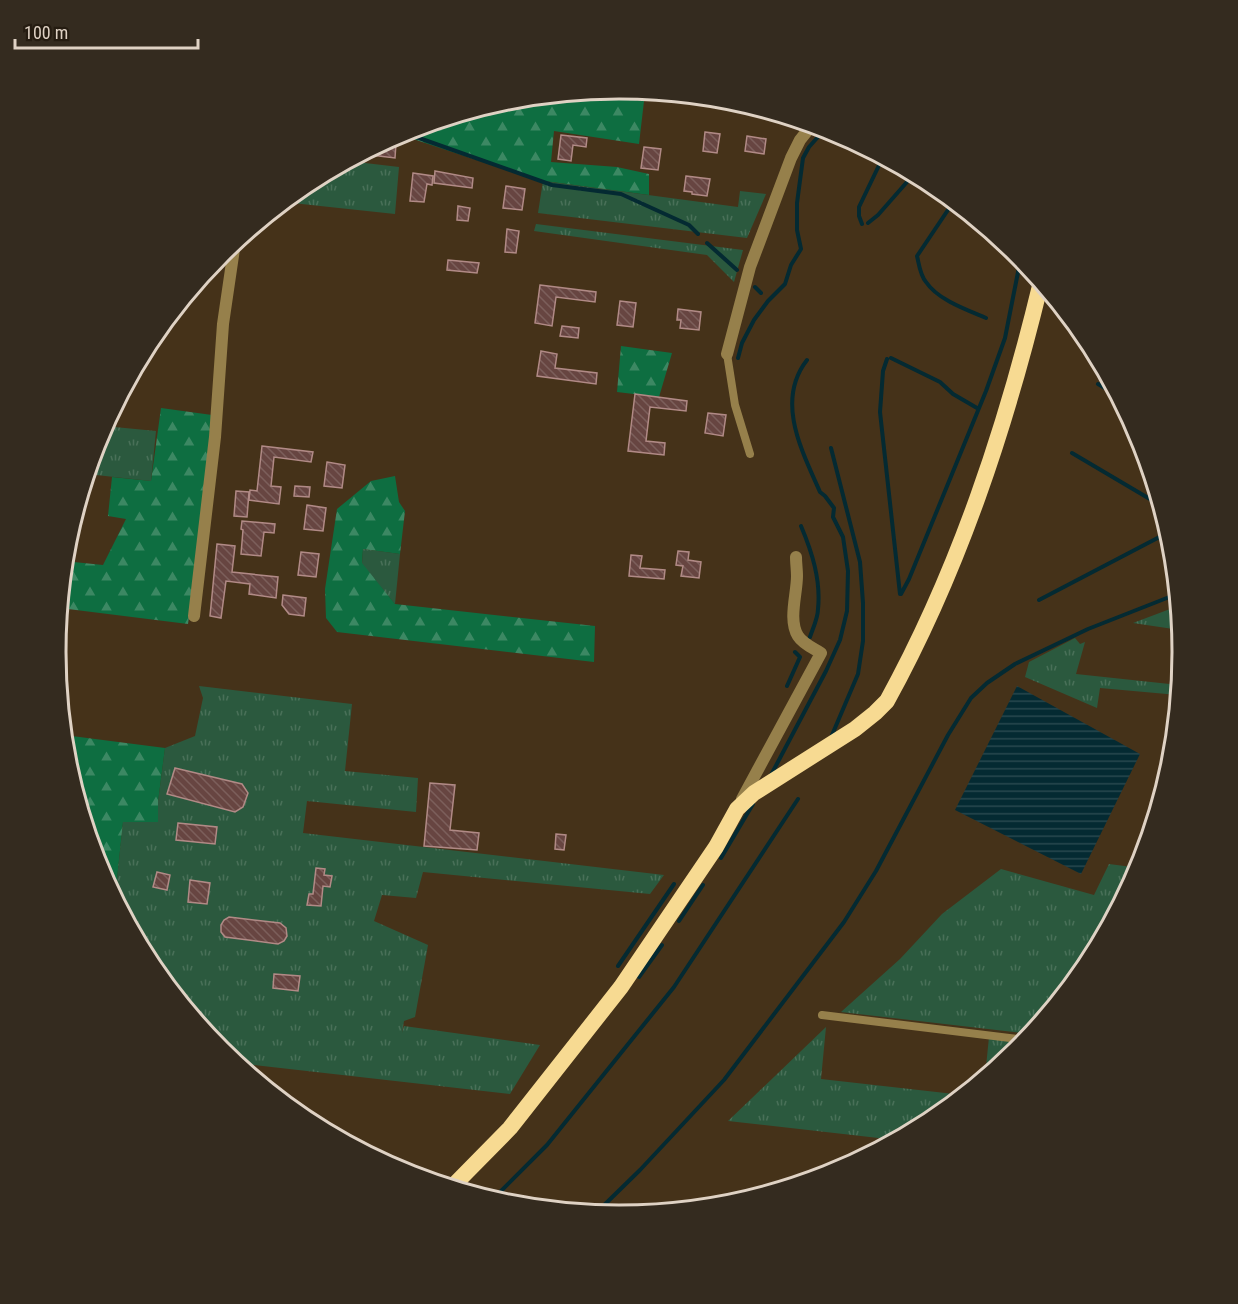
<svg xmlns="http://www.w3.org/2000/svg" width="1238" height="1304" viewBox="0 0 1238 1304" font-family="'Roboto Condensed',sans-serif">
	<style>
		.grass { fill: url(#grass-tufts) }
		.forest { fill: url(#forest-firs) }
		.water { fill: url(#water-rules) }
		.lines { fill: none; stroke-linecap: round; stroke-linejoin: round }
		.stream { stroke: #042a32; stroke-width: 4 }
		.building { fill: url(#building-back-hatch); stroke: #b18a86; stroke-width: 1.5 }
		.service { stroke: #96804b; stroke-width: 8 }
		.minor { stroke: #96804b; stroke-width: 12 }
		.trunk { stroke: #f7da92; stroke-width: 16 }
		.rim { fill: none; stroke: #dfd2c4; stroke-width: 3 }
	</style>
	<defs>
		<pattern id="grass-tufts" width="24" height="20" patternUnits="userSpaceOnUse" patternTransform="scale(1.5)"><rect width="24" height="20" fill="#2b593e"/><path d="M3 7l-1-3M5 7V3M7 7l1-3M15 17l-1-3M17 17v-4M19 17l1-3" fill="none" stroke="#497058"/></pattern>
		<pattern id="forest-firs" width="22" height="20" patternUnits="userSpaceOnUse" patternTransform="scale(1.5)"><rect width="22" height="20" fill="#0e6e41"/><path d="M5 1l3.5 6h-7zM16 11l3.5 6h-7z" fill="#3c8863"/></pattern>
		<pattern id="water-rules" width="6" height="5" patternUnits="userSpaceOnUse" patternTransform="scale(1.5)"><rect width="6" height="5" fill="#042a32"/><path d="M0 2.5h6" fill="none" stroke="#28484e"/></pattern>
		<pattern id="building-back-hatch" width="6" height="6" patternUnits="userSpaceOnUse" patternTransform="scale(1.5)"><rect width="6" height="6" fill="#674541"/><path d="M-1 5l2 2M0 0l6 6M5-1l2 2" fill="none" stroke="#7c5f5b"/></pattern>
	</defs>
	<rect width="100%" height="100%" fill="#453219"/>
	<path class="grass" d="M725 99H729L767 111 724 106Z
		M348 161 399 167 395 214 283 202 306 183Z
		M543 181 738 207 740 191 766 194 747 238 538 213Z
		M536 224 743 250 734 282 707 255 534 231Z
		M104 426 156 431 151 481 87 474 99 436Z
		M363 549 400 554 395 604 362 564Z
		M1178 606 1180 630 1133 623Z
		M1075 638 1080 644 1085 642 1076 674 1179 685 1178 695 1100 688 1097 708 1025 677 1029 662Z
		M199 686 352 704 345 771 418 778 416 812 307 801 303 833 664 875 650 894 423 872 416 898 382 895 374 921 428 945 415 1017 404 1021 402 1033 404 1026 540 1045 510 1094 236 1063 220 1050 150 965 115 898 123 822H158V802L165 748 195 736 203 698Z
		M1109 864 1140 868 1087 965 1031 1034 841 1012 900 959 942 914 1001 869 1094 895Z
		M826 1027 821 1079 963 1095 932 1121 896 1140 728 1121Z
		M989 1037 1025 1042 1017 1051 985 1077Z"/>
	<path class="forest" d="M574 93 644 101 639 144 554 131 551 162 617 167 649 174V195L537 180 398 134 509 99Z
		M621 346 672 353 659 397 617 392Z
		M161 408 212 415 200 542 188 624 60 608 64 561 103 565 126 519 108 516 112 477 151 481Z
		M395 476 399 502 405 511 400 554 363 549 362 563 395 604 595 626 594 662 337 632 326 618 325 589 337 509 371 481Z
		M64 735 165 748 158 802V822H123L115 898 98 867 66 762Z"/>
	<path class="water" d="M1017 686 1140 754 1081 874 955 810Z"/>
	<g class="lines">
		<path class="stream" d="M402 132 552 185 621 194 689 225 698 234
			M954 201 917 256C919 264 920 275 926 282 938 300 967 310 986 318
			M868 223 878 215 914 174
			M862 224 859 216V207L883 157
			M707 243 737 270
			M755 287 761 293
			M738 358 742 343 754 320 768 301 785 284 791 265 801 249 797 230V203L803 158 809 147 825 129
			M891 358 940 382 953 394 977 408
			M887 359 883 371 880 412 900 594
			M1098 384 1117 395
			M831 448 860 562 863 603V641L858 674 832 735
			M1072 453 1160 505
			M801 526C812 552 821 580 818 609 818 618 813 628 810 637
			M901 594 909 579 986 391 1005 338 1021 257
			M1039 600 1169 532
			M787 686 800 657 795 652
			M771 775 826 671 840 640 847 611 848 571 843 537 833 517 834 508 825 496 820 492C802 451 775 401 807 360
			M721 858 753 804
			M679 921 703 885
			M618 966 674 884
			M639 977 662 945
			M492 1200 547 1145 674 987 798 799
			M596 1213 640 1170 724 1080 844 922 876 871 948 735 971 698 987 683 1015 664 1088 629 1177 594"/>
	</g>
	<path class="building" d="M705 132 720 134 717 153 703 151Z
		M561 135 587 138 586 147 573 145 571 161 558 159Z
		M747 136 766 139 764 154 745 151Z
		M384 142 396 143 395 158 362 154Z
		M644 147 661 149 658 170 641 168Z
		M435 171 473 178 472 188 434 183Z
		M413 173 433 176 432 185 427 184 424 202 410 201Z
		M686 176 710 179 707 196 692 194V192L684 191Z
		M506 186 525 189 522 210 503 208Z
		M458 206 470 208 468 221 457 220Z
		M507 229 519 231 516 253 505 252Z
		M448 260 479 263 477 273 447 270Z
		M540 285 596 292 595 302 556 297 552 326 535 323Z
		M620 301 636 303 633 327 617 325Z
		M678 309 701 312 699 330 680 328 681 320H677Z
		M562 326 579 328 578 338 560 336Z
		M541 351 557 354 555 368 597 373 596 384 537 376Z
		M635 394 687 401 686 411 650 407 646 441 665 443 664 455 628 451Z
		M708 413 726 415 723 436 705 433Z
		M262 446 313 452 311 462 274 457 271 486 281 487 279 504 249 500 250 490 257 491Z
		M327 462 345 465 342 488 324 486Z
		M295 486 310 487 309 497 294 496Z
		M236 491 249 492 247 517 234 516Z
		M307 505 326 508 323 531 304 529Z
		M242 521 275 524 274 533 264 532 261 556 241 554 243 530 241 529Z
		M217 544 235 546 232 572 278 577 276 598 249 594 250 584 226 581 221 618 210 616Z
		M678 551 689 552 688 560 701 562 699 578 681 576 683 566 676 565Z
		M301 552 319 554 316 577 298 575Z
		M631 555 642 556 640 568 665 570 664 579 629 576Z
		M283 595 306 598 304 616 289 614 282 605Z
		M175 768 242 784 248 793 243 807 235 812 167 794Z
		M430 783 455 785 450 830 479 833 477 850 424 846Z
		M178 823 217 827 215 844 176 840Z
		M556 834 566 835 564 850 555 849Z
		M316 868 325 869 324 875 332 876 330 887 323 886 321 906 307 905 309 894H313Z
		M157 872 170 875 167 890 153 887Z
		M190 880 210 883 207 904 188 902Z
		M229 917 280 923 286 928 287 936 284 941 278 944 225 937 221 932V925L224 920Z
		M274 974 300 976 298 991 273 988Z"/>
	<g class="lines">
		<path class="service" d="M727 354 735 405 750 454
			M822 1015 1026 1040"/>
		<path class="minor" d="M727 354 750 267 791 158 800 140 812 125
			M194 616 215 437 223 324 235 242
			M742 799 821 653C813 648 803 644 798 636 788 620 797 594 797 576 797 570 796 563 796 557"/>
		<path class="trunk" d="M452 1187 510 1128 621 987 716 847 737 809 754 793 855 729 875 713 887 701C959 570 1006 427 1041 282"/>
	</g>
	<path d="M0 0H1238V1304H0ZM66 652a553 553 0 1 1 1106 0a553 553 0 1 1-1106 0Z" fill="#342b1f" fill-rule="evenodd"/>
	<path class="rim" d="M66 652a553 553 0 1 1 1106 0a553 553 0 1 1-1106 0Z"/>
	<path d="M15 39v9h183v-9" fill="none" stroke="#dfd2c4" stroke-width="3"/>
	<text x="24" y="39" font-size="18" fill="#dfd2c4" stroke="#251c11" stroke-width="4.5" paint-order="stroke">100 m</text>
</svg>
